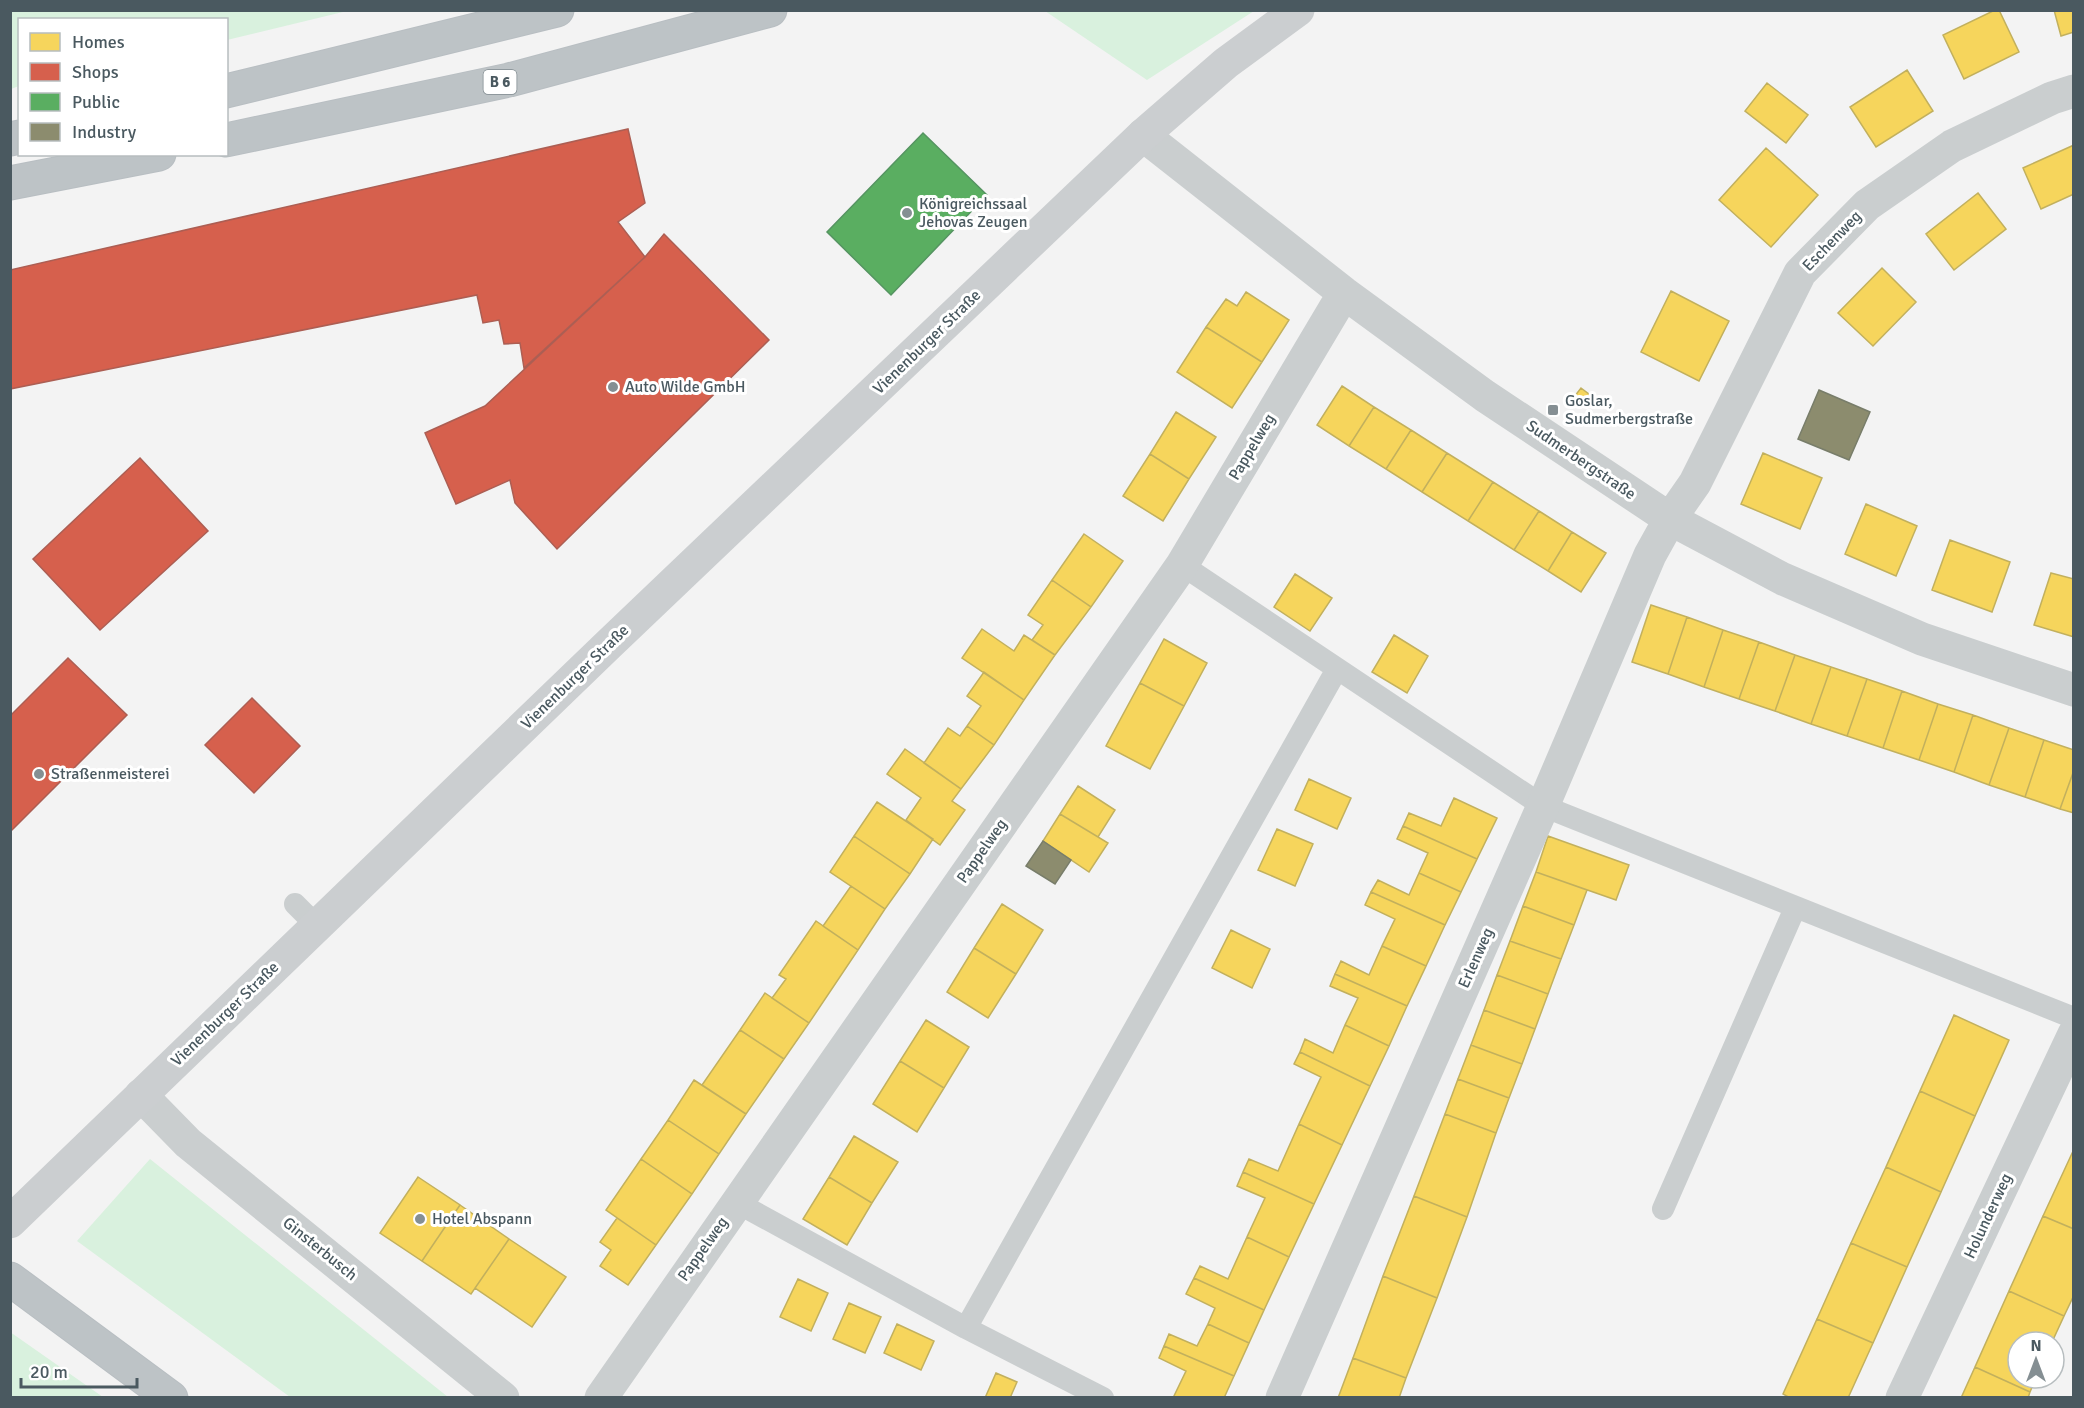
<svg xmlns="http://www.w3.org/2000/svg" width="2084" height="1408" viewBox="0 0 2084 1408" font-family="Signika,sans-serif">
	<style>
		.green { fill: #d9f1de }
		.homes { fill: #f6d55c; stroke: #c2b05d; stroke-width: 1.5 }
		.shops { fill: #d6604d; stroke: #ac5e53; stroke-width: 1.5 }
		.public { fill: #5aae61; stroke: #559461; stroke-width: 1.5 }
		.industry { fill: #8c8c6e; stroke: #787d6a; stroke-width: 1.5 }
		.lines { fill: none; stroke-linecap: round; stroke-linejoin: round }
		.highway-casing { stroke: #b8bec2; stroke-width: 35 }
		.lane { stroke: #cacecf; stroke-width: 22 }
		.street { stroke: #cacecf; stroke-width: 33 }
		.secondary { stroke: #cbced0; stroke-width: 33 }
		.highway { stroke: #bdc3c6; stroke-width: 33 }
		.poi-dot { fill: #858f93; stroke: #fff; stroke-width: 2 }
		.labels { text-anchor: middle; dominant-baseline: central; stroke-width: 6; stroke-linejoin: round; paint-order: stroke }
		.shield { fill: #fff; stroke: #808b90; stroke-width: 1.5 }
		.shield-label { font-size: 15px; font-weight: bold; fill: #4a5960 }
		.poi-label { font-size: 16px; fill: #4a5960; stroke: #fff; text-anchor: start }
		.street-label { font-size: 16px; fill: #4a5960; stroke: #fff }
	</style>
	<rect width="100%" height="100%" fill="#f3f3f3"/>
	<path class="green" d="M10 11 11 10 347 11 227 40 226 20H20L19 86 11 89Z
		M1045 11H1254L1147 80Z
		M150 1159 448 1397H290L77 1241Z
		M11 1333 13 1334 103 1397H11Z"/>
	<path class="homes" d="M1995 10H1999L2019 52 1964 79 1943 35Z
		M2054 10H2074V32L2061 36Z
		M1907 70 1933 111 1876 147 1850 107Z
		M1767 83 1808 115 1786 143 1745 111Z
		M2074 145V194L2041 209 2023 168Z
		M1766 148 1818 195 1771 247 1719 200Z
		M1978 193 2006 229 1954 270 1926 234Z
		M1882 268 1916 302 1873 346 1838 313Z
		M1671 291 1729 321 1699 381 1641 352Z
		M1246 292 1289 320 1262 362 1206 327 1226 299 1237 306Z
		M1206 327 1262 362 1232 408 1177 372Z
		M1342 386 1374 407 1349 446 1317 425Z
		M1581 388 1594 398 1587 407 1574 397Z
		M1374 407 1411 430 1386 469 1349 446Z
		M1176 412 1216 437 1189 479 1150 454Z
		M1411 430 1447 453 1422 492 1386 469Z
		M1447 453 1493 482 1468 521 1422 492Z
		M1763 453 1822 478 1800 529 1741 504Z
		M1150 454 1189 479 1163 521 1123 496Z
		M1493 482 1539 511 1514 550 1468 521Z
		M1866 504 1917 526 1896 576 1845 554Z
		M1539 511 1572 532 1548 571 1514 550Z
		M1572 532 1606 553 1581 592 1548 571Z
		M1084 534 1123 561 1091 607 1052 580Z
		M1950 540 2010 562 1992 612 1932 590Z
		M2051 573 2074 579V637L2034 625Z
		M1295 574 1332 598 1310 631 1274 607Z
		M1052 580 1091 607 1055 655 1032 640 1043 625 1028 615Z
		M1651 605 1687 617 1668 674 1632 662Z
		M1687 617 1723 630 1704 687 1668 674Z
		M982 629 1014 651 1024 635 1055 655 1024 700 962 658Z
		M1723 630 1759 642 1739 699 1704 687Z
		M1394 635 1428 656 1407 693 1372 672Z
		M1164 639 1207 663 1184 706 1140 683Z
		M1759 642 1795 655 1775 711 1739 699Z
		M1795 655 1831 667 1811 724 1775 711Z
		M1831 667 1867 679 1847 736 1811 724Z
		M984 672 1024 700 994 745 967 726 981 706 967 696Z
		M1867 679 1902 691 1883 748 1847 736Z
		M1140 683 1184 706 1150 769 1106 746Z
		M1902 691 1938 704 1919 760 1883 748Z
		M1938 704 1973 715 1954 772 1919 760Z
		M1973 715 2009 728 1989 785 1954 772Z
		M967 726 994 745 961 789 924 763 948 728 960 736Z
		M2009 728 2044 740 2025 797 1989 785Z
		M2044 740 2074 750V770L2060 809 2025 797Z
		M905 749 961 789 952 801 965 810 940 845 906 820 921 798 887 774Z
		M2074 770V813L2060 809Z
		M1309 779 1351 798 1337 829 1295 810Z
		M1078 786 1115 810 1098 837 1060 814Z
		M1454 798 1497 818 1477 859 1403 826 1409 813 1441 826Z
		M877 802 933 839 910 874 854 836Z
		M1060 814 1108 843 1089 872 1043 841Z
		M1403 826 1477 859 1461 892 1419 873 1428 853 1397 839Z
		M1277 829 1313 844 1295 886 1258 870Z
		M854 836 910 874 885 909 830 872Z
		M1548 836 1629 865 1616 900 1536 872Z
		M1536 872 1587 890 1574 925 1523 906Z
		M1419 873 1461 892 1445 925 1371 892 1378 880 1409 895Z
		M851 886 885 909 858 950 823 926Z
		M1371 892 1445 925 1426 966 1382 946 1395 919 1365 905Z
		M1002 904 1043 930 1016 974 974 948Z
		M1523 906 1574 925 1561 959 1510 941Z
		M816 921 858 950 809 1023 772 998 786 979 779 975Z
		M1231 930 1270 949 1252 988 1212 968Z
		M1510 941 1561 959 1548 994 1497 975Z
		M1382 946 1426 966 1407 1006 1335 974 1341 961 1369 975Z
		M974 948 1016 974 988 1018 947 992Z
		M1335 974 1407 1006 1389 1046 1345 1025 1358 998 1330 986Z
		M1497 975 1548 994 1535 1029 1484 1010Z
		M765 993 809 1023 784 1059 740 1030Z
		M1484 1010 1535 1029 1522 1064 1471 1045Z
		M1954 1015 2009 1040 1975 1116 1920 1091Z
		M926 1020 969 1047 944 1088 900 1061Z
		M1345 1025 1389 1046 1370 1086 1300 1052 1305 1039 1333 1053Z
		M740 1030 784 1059 746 1114 702 1085Z
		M1471 1045 1522 1064 1509 1098 1458 1079Z
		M1300 1052 1370 1086 1342 1145 1299 1124 1321 1077 1294 1064Z
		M900 1061 944 1088 917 1132 873 1104Z
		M1458 1079 1509 1098 1496 1133 1445 1114Z
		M694 1080 746 1114 719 1154 668 1120Z
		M1920 1091 1975 1116 1941 1192 1886 1167Z
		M1445 1114 1496 1133 1467 1217 1414 1196Z
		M668 1120 719 1154 692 1194 641 1159Z
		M1299 1124 1342 1145 1314 1204 1243 1172 1249 1159 1278 1171Z
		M854 1136 898 1162 872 1203 829 1177Z
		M2074 1149V1229L2043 1216Z
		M641 1159 692 1194 656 1245 606 1210Z
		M1886 1167 1941 1192 1907 1267 1851 1243Z
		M1243 1172 1314 1204 1289 1257 1247 1237 1265 1198 1237 1186Z
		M418 1177 460 1205 422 1261 380 1233Z
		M829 1177 872 1203 847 1245 803 1219Z
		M1414 1196 1467 1217 1437 1298 1383 1276Z
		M460 1205 509 1239 471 1294 422 1261Z
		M2043 1216 2074 1229V1295L2064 1316 2009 1291Z
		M617 1218 656 1245 628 1285 600 1266 611 1250 600 1242Z
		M1247 1237 1289 1257 1264 1310 1194 1278 1200 1266 1228 1279Z
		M509 1239 566 1277 532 1327 475 1288Z
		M1851 1243 1907 1267 1873 1343 1817 1319Z
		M1383 1276 1437 1298 1406 1378 1353 1358Z
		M1194 1278 1264 1310 1249 1343 1208 1324 1215 1308 1186 1294Z
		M798 1279 828 1293 811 1331 780 1317Z
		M2009 1291 2064 1316 2052 1342H2018V1378H2036L2030 1392 1975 1367Z
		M849 1303 881 1317 865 1353 833 1339Z
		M1817 1319 1873 1343 1848 1398H1790L1783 1394Z
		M897 1324 934 1341 921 1370 884 1353Z
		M1208 1324 1249 1343 1234 1376 1164 1346 1169 1334 1197 1346Z
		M1164 1346 1234 1376 1224 1398H1173L1186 1371 1159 1358Z
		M1353 1358 1406 1378 1399 1398H1338Z
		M1975 1367 2030 1392 2028 1398H1961Z
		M996 1373 1017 1382 1010 1398H985Z"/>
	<path class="shops" d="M628 129 645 203 618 222 645 257 524 368 520 343 504 344 499 320 483 323 477 295 10 389V270Z
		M664 234 769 340 557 549 515 503 510 480 456 504 425 433 485 406 645 257Z
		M140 458 208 531 100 630 33 559Z
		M68 658 127 715 10 832V716Z
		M252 698 300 746 254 793 205 745Z"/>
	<path class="public" d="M923 133 987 195 891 295 827 232Z"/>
	<path class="industry" d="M1819 390 1870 412 1849 460 1798 439Z
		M1043 841 1071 860 1055 884 1026 866Z"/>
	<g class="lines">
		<g class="highway-casing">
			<path id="highway" d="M226 91 557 10
				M10 139 20 137
				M226 140 509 80 770 10
				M10 183 159 154
				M10 1279 171 1398"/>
		</g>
		<path class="lane" d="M1182 565 1543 806 2074 1018
			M295 904 316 925
			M736 1202 966 1328 1103 1398
			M1663 1209 1795 908
			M966 1328 1337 669"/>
		<path class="street" d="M1143 135 1344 293 1485 396 1670 519 1783 579 1922 639 2074 690
			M141 1095 188 1143 503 1398
			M601 1398 1182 565 1344 293
			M1282 1398 1543 806 1650 555 1670 519 1695 483 1800 273 1867 205 1952 146 2052 98 2074 91
			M1902 1398 2074 1034"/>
		<path class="secondary" d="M10 1222 608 645 1143 135 1226 63 1298 10"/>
		<use href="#highway" class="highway"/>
	</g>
	<g class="poi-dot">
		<circle cx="907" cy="213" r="6"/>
		<circle cx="613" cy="387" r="6"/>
		<rect x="1547" y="404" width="12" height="12" rx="3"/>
		<circle cx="39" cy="774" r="6"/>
		<circle cx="420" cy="1219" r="6"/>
	</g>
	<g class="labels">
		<rect class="shield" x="483.5" y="70" width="33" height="24" rx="4.5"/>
		<g class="shield-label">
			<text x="500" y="82">B 6</text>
		</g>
		<g class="poi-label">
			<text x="919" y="204">Königreichssaal<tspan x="919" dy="18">Jehovas Zeugen</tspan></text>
			<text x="625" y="387">Auto Wilde GmbH</text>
			<text x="1565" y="401">Goslar,<tspan x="1565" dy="18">Sudmerbergstraße</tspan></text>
			<text x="51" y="774">Straßenmeisterei</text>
			<text x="432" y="1219">Hotel Abspann</text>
		</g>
		<g class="street-label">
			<text transform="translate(1832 241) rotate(-46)">Eschenweg</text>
			<text transform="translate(927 342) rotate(-44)">Vienenburger Straße</text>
			<text transform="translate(1252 447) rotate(-59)">Pappelweg</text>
			<text transform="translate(1581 460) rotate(34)">Sudmerbergstraße</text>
			<text transform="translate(575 677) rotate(-44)">Vienenburger Straße</text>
			<text transform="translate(982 851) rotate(-55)">Pappelweg</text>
			<text transform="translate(1476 958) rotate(-66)">Erlenweg</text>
			<text transform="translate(225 1014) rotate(-44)">Vienenburger Straße</text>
			<text transform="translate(1988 1216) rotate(-65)">Holunderweg</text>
			<text transform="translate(320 1249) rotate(39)">Ginsterbusch</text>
			<text transform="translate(703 1249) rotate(-55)">Pappelweg</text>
		</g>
	</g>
	<rect width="2084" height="1408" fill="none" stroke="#4a5960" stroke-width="24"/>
	<rect x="18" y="18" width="210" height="138" fill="#ffffff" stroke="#b7bdbf" stroke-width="1.5"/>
	<rect x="30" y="33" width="30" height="18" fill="#f6d55c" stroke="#b7bdbf" stroke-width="1.5"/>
	<text x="72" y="48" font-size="18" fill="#4a5960">Homes</text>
	<rect x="30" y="63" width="30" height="18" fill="#d6604d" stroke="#b7bdbf" stroke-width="1.5"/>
	<text x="72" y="78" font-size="18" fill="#4a5960">Shops</text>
	<rect x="30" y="93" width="30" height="18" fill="#5aae61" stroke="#b7bdbf" stroke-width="1.5"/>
	<text x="72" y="108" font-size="18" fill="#4a5960">Public</text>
	<rect x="30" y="123" width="30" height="18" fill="#8c8c6e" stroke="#b7bdbf" stroke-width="1.5"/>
	<text x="72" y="138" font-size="18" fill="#4a5960">Industry</text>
	<g transform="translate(2036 1360)"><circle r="28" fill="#ffffff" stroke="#b7bdbf" stroke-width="1.5"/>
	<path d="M0-4.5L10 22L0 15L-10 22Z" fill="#858f93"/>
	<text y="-9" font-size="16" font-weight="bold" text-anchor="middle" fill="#4a5960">N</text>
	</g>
	<path d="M21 1378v9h116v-9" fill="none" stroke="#4a5960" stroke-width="3"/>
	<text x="30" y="1378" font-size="18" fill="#4a5960" stroke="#ffffff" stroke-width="4.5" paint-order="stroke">20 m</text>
</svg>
